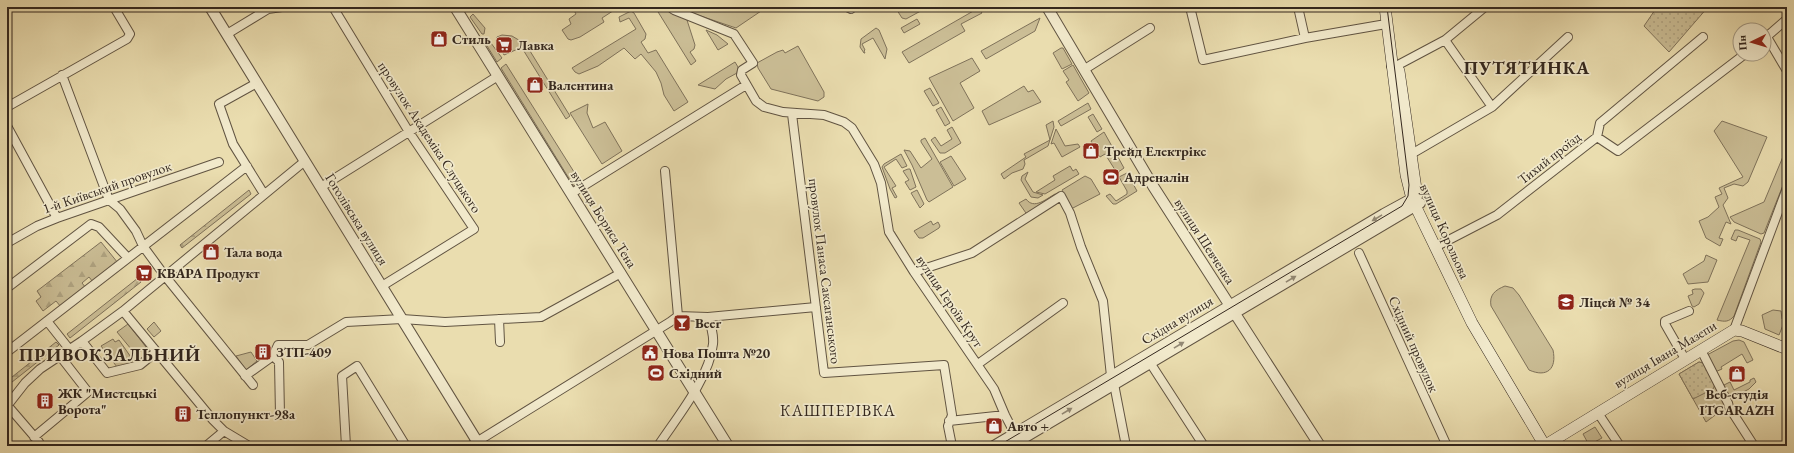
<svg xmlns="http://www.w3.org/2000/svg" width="1794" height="453" viewBox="0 0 1794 453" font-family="'EB Garamond',serif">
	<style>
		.grass { fill: #cbbe96; stroke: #7f725a }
		.forest { fill: url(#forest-firs); stroke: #7f725a }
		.park { fill: url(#park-dots); stroke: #7f725a }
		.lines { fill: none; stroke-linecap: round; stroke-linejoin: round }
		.minor-casing { stroke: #615442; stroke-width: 10 }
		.tertiary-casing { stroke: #615442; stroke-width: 12 }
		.secondary-casing { stroke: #33271e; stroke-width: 12 }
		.minor { stroke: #f1e9cb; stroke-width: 8 }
		.tertiary { stroke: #f1e9cb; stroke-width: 10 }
		.secondary { stroke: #f1e9cb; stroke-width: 11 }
		.tram { stroke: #33271e; stroke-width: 1 }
		.oneway { fill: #928874 }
		.labels { text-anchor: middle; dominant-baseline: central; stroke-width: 3.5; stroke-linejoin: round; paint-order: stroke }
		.poi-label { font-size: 14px; font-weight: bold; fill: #33271e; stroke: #f1e9cb; text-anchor: start }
		.street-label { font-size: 14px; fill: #33271e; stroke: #f1e9cb }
		.quarter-label { font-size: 16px; letter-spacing: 1px; fill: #33271e; stroke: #f1e9cb }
		.district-label { font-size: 18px; font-weight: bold; letter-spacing: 1px; fill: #33271e; stroke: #f1e9cb }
	</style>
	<defs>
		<pattern id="forest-firs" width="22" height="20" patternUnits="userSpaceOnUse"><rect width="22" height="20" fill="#cbbe96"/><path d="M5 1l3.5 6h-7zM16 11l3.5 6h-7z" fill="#afa381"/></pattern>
		<pattern id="park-dots" width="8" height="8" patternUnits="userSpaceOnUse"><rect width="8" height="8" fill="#cbbe96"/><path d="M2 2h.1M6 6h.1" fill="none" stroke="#afa381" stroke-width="1.8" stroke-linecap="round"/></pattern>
	</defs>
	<rect width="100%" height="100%" fill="#eaddaf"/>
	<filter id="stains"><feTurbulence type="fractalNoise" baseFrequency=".005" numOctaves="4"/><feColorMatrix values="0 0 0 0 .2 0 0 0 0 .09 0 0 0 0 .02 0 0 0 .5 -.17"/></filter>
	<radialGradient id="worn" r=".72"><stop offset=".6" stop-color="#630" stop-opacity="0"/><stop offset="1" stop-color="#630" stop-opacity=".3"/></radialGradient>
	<path class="grass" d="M572 7H619L602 18 604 22 580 37 571 40 568 39 562 30 571 24 569 19 576 14Z
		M655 7H667L686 17 695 45 694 49 690 52 696 61 691 65Z
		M674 7H767L736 28Z
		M895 7H928L906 19 902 18Z
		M975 10H980L982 13 961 24 965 31 909 63 902 52Z
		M631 11 634 13 646 34 645 39 641 42 648 53 656 50 688 102 674 111 664 95 661 83 656 72 641 54 635 59 624 48 598 66 579 74 575 72 572 68 636 29 629 18 620 22 619 17Z
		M473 14 485 28 484 34H482L470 17Z
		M1040 18 1035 31 986 59 981 51Z
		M917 19 920 24 904 33 901 28Z
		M876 28 879 30 887 49 885 59 873 38 862 44 865 50 864 51 865 53H864L860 47 861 39Z
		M706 30 717 35 728 44 718 50Z
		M502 35 512 36 527 45 504 55 497 42V37Z
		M488 39 502 58 497 62 484 41Z
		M798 46 824 92V97L818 101 771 89 758 68 757 63 777 52 783 50 785 53Z
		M526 47 530 51 570 116 566 119 522 48Z
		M1061 48H1063L1072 64 1062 69 1053 53Z
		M972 58 980 71 960 83 974 108 953 121 929 78Z
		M735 62 738 67 737 73 726 79 715 89 698 85Z
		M506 64 581 183 576 186 573 185 501 68Z
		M1073 65 1089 93 1078 101 1066 82 1069 80 1063 71Z
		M1024 86 1028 92 1033 90 1041 102 989 125 982 111Z
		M930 88 939 103 933 106 924 91Z
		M1088 103 1091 109 1061 126 1058 121Z
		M588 104 587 113 593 128 605 122 622 151 602 164 570 113Z
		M941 107 950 123 945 126 936 110Z
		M1093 114 1102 129 1097 132 1088 117Z
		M1053 121 1054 127 1048 146 1024 160 1025 164 1023 169 1012 173 1004 179 1001 174 1026 157 1024 154 1050 140 1046 125Z
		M1722 121 1767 137 1748 182 1743 186 1734 184 1724 188 1728 198 1723 205 1731 224 1726 222 1719 238 1723 239 1720 246 1706 238 1699 221 1708 217 1719 207 1715 197 1722 194 1719 188 1743 177 1714 131Z
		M952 127 961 143 945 153H940L931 140 935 137 941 146 952 139 947 130Z
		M1056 129 1065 146 1078 144 1080 147 1062 157 1054 143 1051 144Z
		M1104 132 1124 168 1117 173 1105 154 1100 157 1091 141Z
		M925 138 953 187 929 202 927 200 912 165 904 150 910 151 921 168 932 159 921 142V140Z
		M1787 147V175L1764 233 1761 234 1734 222 1730 217 1764 202Z
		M901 154 907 166 902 168 896 159 884 167 896 186 892 188 897 197 895 198 890 189 882 167 884 164Z
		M951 156 966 179 954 186 940 162Z
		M1070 166 1073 171 1076 169 1079 174 1045 194 1036 192 1055 180 1053 176Z
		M908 169H910L916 187 910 190 905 182 909 180 903 171Z
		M1028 172 1025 179 1033 192 1043 195 1038 198 1031 197 1021 180 1022 176Z
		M1127 173 1137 191 1116 204H1113L1106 196 1110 194 1116 201 1127 194V191L1119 177Z
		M1085 176 1091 179 1100 194 1071 209 1062 190Z
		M917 190 924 204 920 208 911 193Z
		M1055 194 1057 195 1028 216 1019 203 1026 199C1034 210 1046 199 1055 194Z
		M931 221 933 225 938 222 940 226 939 228 923 238H919L914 231Z
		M1735 230H1738L1760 239 1761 242 1734 316C1729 322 1725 322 1717 320L1750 240 1738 236 1736 241 1731 239Z
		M1706 255 1717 260 1708 282 1688 284 1683 274 1704 261Z
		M1505 286 1513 288 1519 295 1553 350C1557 369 1547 378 1529 370L1491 306C1489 295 1495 290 1505 286Z
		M1695 289H1701L1704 293 1699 304 1694 307 1692 306 1688 296 1693 294 1692 290Z
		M1773 310 1781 311 1782 319 1785 320 1779 335 1765 329 1762 315Z
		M154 322 161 331 154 337 147 329Z
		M128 324 146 347 136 355 117 332Z
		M113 339 115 342 119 340 135 363 117 367 101 346Z
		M1739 340 1744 342 1753 360 1747 363 1742 354 1721 367 1722 369 1715 372 1707 355 1733 341Z
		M251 352 257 361 246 370 236 356Z
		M1699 362 1703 363 1726 407 1706 422 1679 374Z
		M1754 378 1756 382 1749 389 1730 399 1724 385 1730 382 1734 390 1750 382V380Z
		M1595 427 1602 438 1589 445 1583 434Z"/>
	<path class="forest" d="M249 190 251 194 182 248 180 245Z
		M101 242 118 263 93 282 89 277 82 283 86 288 61 307 56 301 43 311 36 301 41 297 37 291Z
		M138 278 141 282 70 338 67 334Z
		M56 342 59 345 7 386V381Z"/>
	<path class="park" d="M1657 7H1708L1669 52 1644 26Z
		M1699 362 1703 363 1715 385 1713 389 1693 399 1679 374Z"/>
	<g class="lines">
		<g class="minor-casing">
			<path id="minor" d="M333 7 409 132 474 229 382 286
				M670 7 674 10 734 34 753 63 742 70 741 75 756 101 764 107 783 112 824 115 844 122 852 128 874 164 881 183 889 232 914 272 994 389 1005 415 1021 446
				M847 7 851 9
				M1190 7 1203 60 1305 38 1386 24
				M1298 7 1305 38
				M227 34 268 9 282 7
				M1767 37 1787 71
				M1764 39 1787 19
				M1445 40 1492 107
				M1391 66 1398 65 1445 40 1485 7
				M1085 69 1150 28
				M62 75 109 200 120 209 136 231 143 246 165 276 253 385
				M257 83 219 104 233 144 264 194
				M7 107 127 39 130 34 114 7
				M792 114 824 373 944 365 952 415 948 426 952 446
				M7 126 57 218
				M1597 137 1600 123 1703 37
				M1408 156 1492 107 1568 37
				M321 187 498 76
				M572 193 746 85
				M7 243 37 226 57 218 219 162
				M1439 245 1497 215 1597 137 1618 151 1745 54
				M1359 253 1447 446
				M914 272 972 253 1061 196 1070 213 1081 247 1103 301 1111 376 1114 384 1126 446
				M7 288 91 224 99 227 128 258
				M123 311 213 420 224 431 249 446
				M708 317 816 307
				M499 319 500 342
				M47 321 70 350
				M1734 330 1787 188
				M82 341 107 373 140 365 156 352
				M1701 350 1728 403 1729 407 1754 446
				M7 352 247 166
				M273 356 279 362 280 415
				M1147 358 1204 446
				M1685 359 1665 324V321L1689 311
				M978 364 1063 303
				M245 376 273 356 278 345H308L346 322 402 319 445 322 541 317 621 273
				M7 406 25 383 40 369 82 341 123 311 305 161
				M8 406 39 442 34 446
				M1598 413 1620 446
				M949 421 1005 415
				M34 437 88 392 60 356
				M206 446 224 431
				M346 446 342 376 357 366 406 446
				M470 446 670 322 678 316
				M658 446C677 417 709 379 713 344 714 335 711 326 708 317L678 316 665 171"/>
		</g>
		<g class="tertiary-casing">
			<path id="tertiary" d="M210 7 480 446
				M455 7 728 446
				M1047 7 1153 186 1320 446
				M994 446 1384 214 1417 196
				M1010 446 1420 203"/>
		</g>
		<g class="secondary-casing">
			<path id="secondary" d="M1385 7 1406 175 1412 199 1472 323 1545 446
				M1399 71 1416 189
				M1544 446 1734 330 1742 331 1787 349"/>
		</g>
		<use href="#minor" class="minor"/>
		<use href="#tertiary" class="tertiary"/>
		<use href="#secondary" class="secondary"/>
		<path class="tram" d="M998 446 1402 206 1408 196 1409 185 1387 7"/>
	</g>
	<defs><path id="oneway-solid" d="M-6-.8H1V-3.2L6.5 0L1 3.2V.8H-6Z"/></defs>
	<g class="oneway">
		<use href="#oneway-solid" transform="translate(1377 218) rotate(149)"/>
		<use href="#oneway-solid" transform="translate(1291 279) rotate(-31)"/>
		<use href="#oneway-solid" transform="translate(1179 345) rotate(-31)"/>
		<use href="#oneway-solid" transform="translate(1067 411) rotate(-31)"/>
	</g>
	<defs>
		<g id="shop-square" transform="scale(0.9)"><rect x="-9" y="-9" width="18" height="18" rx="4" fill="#8f2418" stroke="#f1e9cb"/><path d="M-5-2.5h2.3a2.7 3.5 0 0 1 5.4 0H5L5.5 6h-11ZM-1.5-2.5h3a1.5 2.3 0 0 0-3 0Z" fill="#fff"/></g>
		<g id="supermarket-square" transform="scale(0.9)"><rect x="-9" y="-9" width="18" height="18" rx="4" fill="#8f2418" stroke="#f1e9cb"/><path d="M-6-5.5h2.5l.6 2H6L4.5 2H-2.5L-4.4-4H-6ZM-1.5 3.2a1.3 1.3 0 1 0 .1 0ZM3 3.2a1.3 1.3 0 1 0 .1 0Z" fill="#fff"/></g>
		<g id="stadium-square" transform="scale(0.9)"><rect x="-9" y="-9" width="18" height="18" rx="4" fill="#8f2418" stroke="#f1e9cb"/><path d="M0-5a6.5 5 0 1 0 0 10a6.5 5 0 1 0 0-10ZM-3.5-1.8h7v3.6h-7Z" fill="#fff"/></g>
		<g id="school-square" transform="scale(0.9)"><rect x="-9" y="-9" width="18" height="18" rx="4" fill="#8f2418" stroke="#f1e9cb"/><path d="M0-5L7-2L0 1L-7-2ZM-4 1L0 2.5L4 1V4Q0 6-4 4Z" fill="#fff"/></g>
		<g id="bar-square" transform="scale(0.9)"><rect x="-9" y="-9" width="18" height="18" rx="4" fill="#8f2418" stroke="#f1e9cb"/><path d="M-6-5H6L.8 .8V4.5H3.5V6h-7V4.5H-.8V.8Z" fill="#fff"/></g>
		<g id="building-square" transform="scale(0.9)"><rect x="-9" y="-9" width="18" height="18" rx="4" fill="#8f2418" stroke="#f1e9cb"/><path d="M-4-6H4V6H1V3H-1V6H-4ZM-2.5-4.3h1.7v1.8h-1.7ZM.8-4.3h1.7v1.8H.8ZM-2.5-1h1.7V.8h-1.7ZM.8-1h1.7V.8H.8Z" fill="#fff"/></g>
		<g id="civic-square" transform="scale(0.9)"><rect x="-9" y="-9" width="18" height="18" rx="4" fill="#8f2418" stroke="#f1e9cb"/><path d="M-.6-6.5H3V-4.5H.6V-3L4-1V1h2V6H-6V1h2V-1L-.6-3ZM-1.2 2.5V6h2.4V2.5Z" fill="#fff"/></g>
	</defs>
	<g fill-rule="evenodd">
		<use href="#shop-square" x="439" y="39"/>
		<use href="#supermarket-square" x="504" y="45"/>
		<use href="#shop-square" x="535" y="85"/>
		<use href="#shop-square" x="1091" y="151"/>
		<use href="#stadium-square" x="1111" y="177"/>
		<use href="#shop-square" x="211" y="252"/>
		<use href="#supermarket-square" x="144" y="273"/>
		<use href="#school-square" x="1566" y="302"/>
		<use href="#bar-square" x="682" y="323"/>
		<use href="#building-square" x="263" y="352"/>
		<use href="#civic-square" x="650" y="353"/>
		<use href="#stadium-square" x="656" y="373"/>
		<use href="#shop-square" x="1737" y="374"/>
		<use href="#building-square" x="45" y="401"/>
		<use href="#building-square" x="183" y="414"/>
		<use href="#shop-square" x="994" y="426"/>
	</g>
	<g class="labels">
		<g class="poi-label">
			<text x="452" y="39">Стиль</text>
			<text x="517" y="45">Лавка</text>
			<text x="548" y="85">Валентина</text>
			<text x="1104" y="151">Трейд Електрікс</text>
			<text x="1124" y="177">Адреналін</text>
			<text x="224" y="252">Тала вода</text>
			<text x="157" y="273">КВАРА Продукт</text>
			<text x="1579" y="302">Ліцей № 34</text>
			<text x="695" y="323">Beer</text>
			<text x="276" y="352">ЗТП-409</text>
			<text x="663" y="353">Нова Пошта №20</text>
			<text x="669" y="373">Східний</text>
			<text x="58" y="393">ЖК "Мистецькі<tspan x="58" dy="16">Ворота"</tspan></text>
			<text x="1737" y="394" text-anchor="middle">Веб-студія<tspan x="1737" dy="16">ITGARAZH</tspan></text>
			<text x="196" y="414">Теплопункт-98а</text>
			<text x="1007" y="426">Авто +</text>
		</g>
		<g class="street-label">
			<text transform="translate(430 137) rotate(57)">провулок Академіка Слуцького</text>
			<text transform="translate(1549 158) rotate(-38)">Тихий проїзд</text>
			<text transform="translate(107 187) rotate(-19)">1-й Київський провулок</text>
			<text transform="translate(357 219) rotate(58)">Гоголівська вулиця</text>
			<text transform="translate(604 219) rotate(58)">вулиця Бориса Тена</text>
			<text transform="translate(1445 231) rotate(66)">вулиця Корольова</text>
			<text transform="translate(1205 241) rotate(57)">вулиця Шевченка</text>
			<text transform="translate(825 271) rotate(83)">провулок Панаса Саксаганського</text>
			<text transform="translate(950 301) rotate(56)">вулиця Героїв Крут</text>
			<text transform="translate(1177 320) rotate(-31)">Східна вулиця</text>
			<text transform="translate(1414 344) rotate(66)">Східний провулок</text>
			<text transform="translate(1665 354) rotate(-31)">вулиця Івана Мазепи</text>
		</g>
		<g class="quarter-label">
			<text x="838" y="410">КАШПЕРІВКА</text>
		</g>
		<g class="district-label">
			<text x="1527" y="67">ПУТЯТИНКА</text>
			<text x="110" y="354">ПРИВОКЗАЛЬНИЙ</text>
		</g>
	</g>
	<rect width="1794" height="453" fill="none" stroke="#eaddaf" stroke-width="24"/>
	<rect x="8" y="8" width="1778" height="437" fill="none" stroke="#33271e" stroke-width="2"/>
	<rect x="12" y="12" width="1770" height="429" fill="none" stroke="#33271e"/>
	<g transform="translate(1752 42) rotate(265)"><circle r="19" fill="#f1e9cb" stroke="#a59b86"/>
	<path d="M0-3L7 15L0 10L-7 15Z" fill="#8f2418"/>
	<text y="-6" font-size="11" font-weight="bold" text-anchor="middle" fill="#33271e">Пн</text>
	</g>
	<rect width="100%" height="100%" filter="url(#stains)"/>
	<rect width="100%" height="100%" fill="url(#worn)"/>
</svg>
